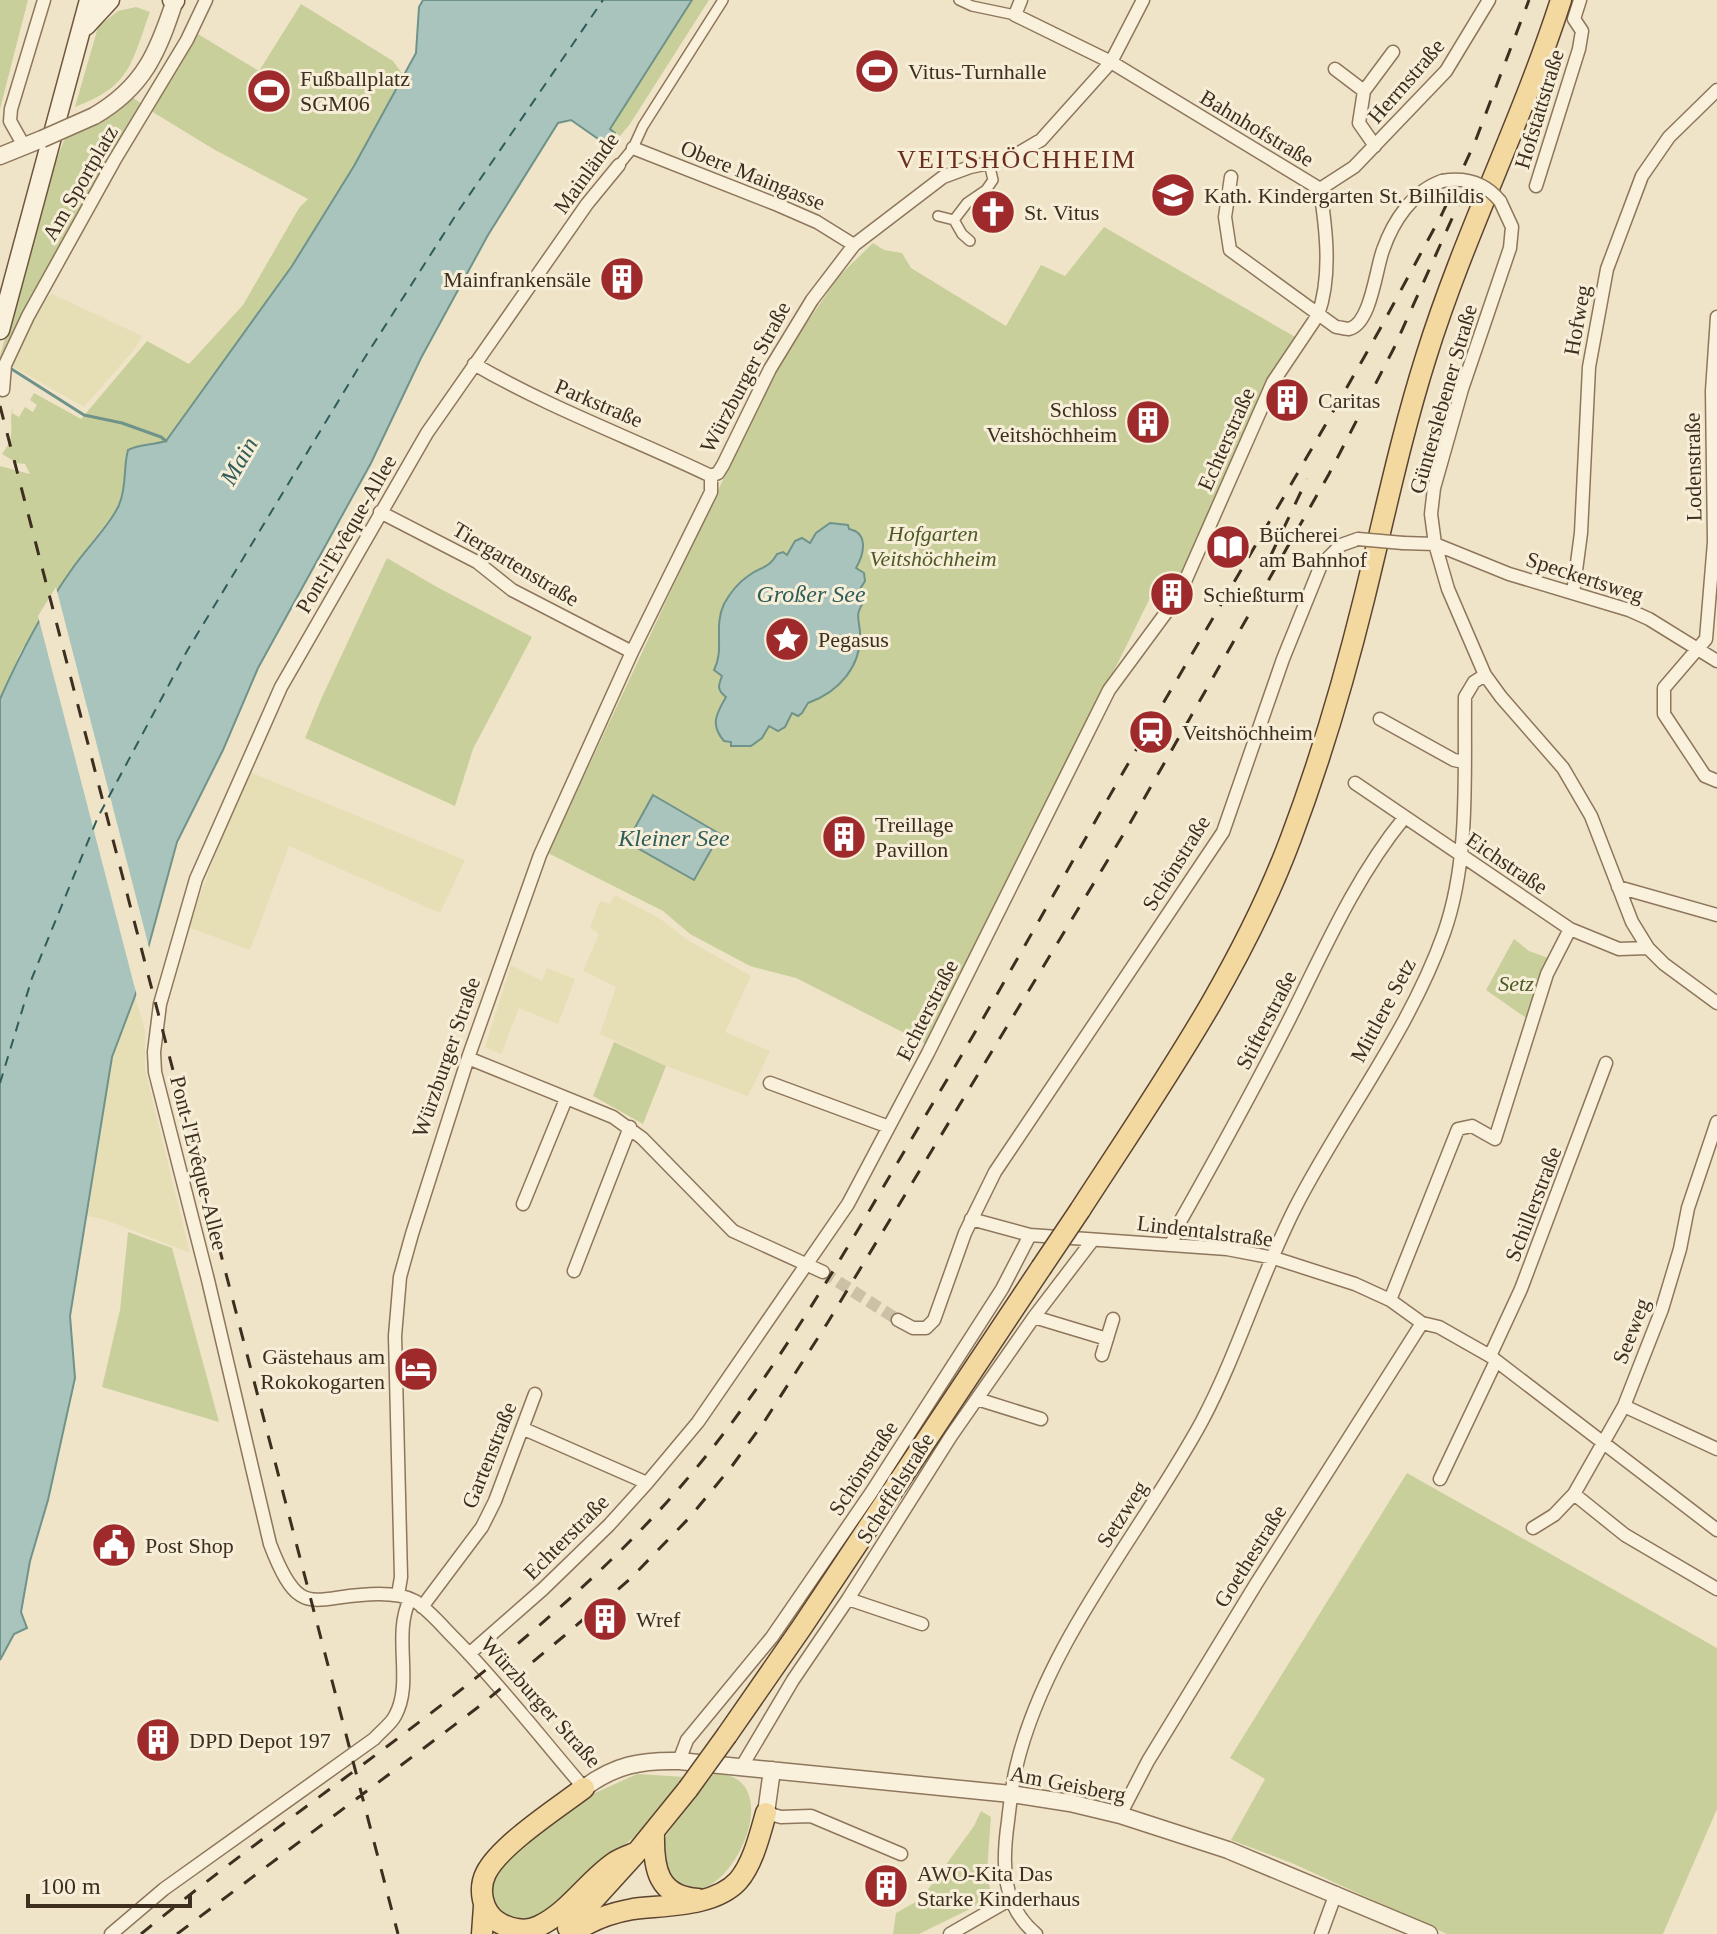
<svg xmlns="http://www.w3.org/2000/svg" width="1717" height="1934" viewBox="0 0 1717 1934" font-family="'Times New Roman',serif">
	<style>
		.farmland { fill: #e6deb5 }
		.green { fill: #c9cf9b }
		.water { fill: #a9c4bc; stroke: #6f938a; stroke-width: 2 }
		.pier { fill: #f0e4c8 }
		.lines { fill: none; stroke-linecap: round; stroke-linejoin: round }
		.stream { stroke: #6f938a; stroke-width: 3 }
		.ferry { stroke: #2f5d5a; stroke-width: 2; stroke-dasharray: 10 8; stroke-linecap: butt }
		.minor-tunnel { stroke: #ccc0a6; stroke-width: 12; stroke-dasharray: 12 6; stroke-linecap: butt }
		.pedestrian-casing { stroke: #8d765c; stroke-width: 12 }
		.minor-casing { stroke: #8d765c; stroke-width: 15 }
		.tertiary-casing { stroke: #8d765c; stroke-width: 19 }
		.secondary-casing { stroke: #6f573f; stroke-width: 21 }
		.primary-casing { stroke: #5b4430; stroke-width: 23 }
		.pedestrian { stroke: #faf1dc; stroke-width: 9 }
		.minor { stroke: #faf1dc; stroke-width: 12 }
		.tertiary { stroke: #faf1dc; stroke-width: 16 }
		.secondary { stroke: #faf1dc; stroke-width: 18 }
		.primary { stroke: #f3d9a0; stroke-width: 20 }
		.rail { stroke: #3d2e20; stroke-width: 3; stroke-dasharray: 14 14; stroke-linecap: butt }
		.minor-bridge-casing { stroke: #8d765c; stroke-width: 15; stroke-linecap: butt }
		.tertiary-bridge-casing { stroke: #8d765c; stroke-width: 19; stroke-linecap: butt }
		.primary-bridge-casing { stroke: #5b4430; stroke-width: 23; stroke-linecap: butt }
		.minor-bridge { stroke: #faf1dc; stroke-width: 12 }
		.tertiary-bridge { stroke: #faf1dc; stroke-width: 16 }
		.primary-bridge { stroke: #f3d9a0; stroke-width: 20 }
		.labels { text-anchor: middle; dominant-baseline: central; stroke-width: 6; stroke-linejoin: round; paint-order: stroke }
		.poi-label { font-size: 22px; fill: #3d2e20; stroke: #f7eed8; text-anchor: start }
		.street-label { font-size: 22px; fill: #3d2e20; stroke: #f7eed8 }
		.park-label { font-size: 22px; font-style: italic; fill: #4d5a26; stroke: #f7eed8 }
		.water-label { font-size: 24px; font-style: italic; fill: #2f5d5a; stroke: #f7eed8 }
		.quarter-label { font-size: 26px; letter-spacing: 2px; fill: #6b2e1e; stroke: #f7eed8 }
	</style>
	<rect width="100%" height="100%" fill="#f0e4c8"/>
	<path class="farmland" d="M52 294 142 336 133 351 84 407 12 366 42 302Z
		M247 771 465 860 440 913 289 846 250 950 188 927Z
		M615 895 659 918 689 941 751 976 725 1032 770 1051 748 1096 666 1066 600 1034 616 987 583 971 599 934 590 928 600 901 610 904Z
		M511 965 542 981 547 968 575 979 558 1024 519 1008 501 1054 485 1047Z
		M135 996 145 1031V1070L190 1253 106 1220 87 1216 112 1057Z"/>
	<path class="green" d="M0 0H28L0 109Z
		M692 0H709L630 124 620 136 610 129Z
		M301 4 393 61 404 76 354 166 293 266 166 441 145 447 127 473 119 506 70 571 20 653 0 699V466L30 474 25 464 17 463 2 454C19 433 6 422 14 405L12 413 19 417 25 407 33 412 37 405 30 400 34 393 81 419 147 341 189 364 243 305 299 208 308 199 215 150 151 111 198 34 259 71Z
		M136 7 150 12C131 64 131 86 75 107L98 27 118 11Z
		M132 97 145 106 115 151 105 153 107 162 0 366V356L50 176 65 138 102 121Z
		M1104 227 1297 338 1175 590 1168 592 1156 586 928 1045 796 978 750 966 690 934 663 911 548 853 775 369 839 276 873 243 884 250 902 253 911 268 1006 326 1041 265 1065 276Z
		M387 558 437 587 532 637 473 749 455 806 305 738 322 697Z
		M1514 939 1529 951 1548 958 1529 1020 1486 990Z
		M614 1042 666 1066 643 1124 593 1096Z
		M128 1232 172 1248 219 1422 102 1387 120 1310Z
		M1407 1473 1717 1648V1809L1663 1934H1447L1294 1864 1231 1840 1265 1779 1230 1758Z
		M714 1773C720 1774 728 1775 733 1777 775 1797 736 1882 699 1890 694 1891 686 1889 680 1889L666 1873 663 1843 667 1834Z
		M637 1774 685 1777 659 1813 639 1833 597 1868 559 1907 522 1925 493 1908 489 1884 501 1863 595 1793Z
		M981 1811 991 1817 987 1871 990 1890 984 1902 919 1934H893L896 1913 921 1899 974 1826Z"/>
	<path class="water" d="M423 0H692L610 129 615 133 607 145 571 120 558 123 488 235 421 358 371 463 258 668 223 750 177 842 135 996 112 1057 70 1316 75 1378 48 1500 30 1561 21 1612 27 1628 14 1634 0 1660V699C20 654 43 610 72 569 84 551 111 524 119 505 127 487 123 468 128 450 139 444 153 445 166 441L292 266 354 166 416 53 419 7Z
		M830 523 848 525 849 529C869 533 864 554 856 568L864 573 865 581 857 594 862 597 863 603C855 615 859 619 860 632 862 666 839 692 808 703L802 713 798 716 792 713 785 727 778 731 769 726 762 738 751 746H731V742L724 741C710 725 716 714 726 697 717 690 718 686 722 676L714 670C725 649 713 627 724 604 730 593 738 583 748 576 761 566 769 569 777 554L783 552 787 555 795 541 802 538 810 543 816 533Z
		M653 795 720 834 694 880 627 842Z"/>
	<path class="pier" d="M56 587 151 955 138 1000 38 616Z"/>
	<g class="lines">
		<path class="stream" d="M10 368 84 415 122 423 161 437 166 441"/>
		<path class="ferry" d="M0 1083 32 978 98 817 187 651 362 362 459 210 603 0"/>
		<path class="minor-tunnel" d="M823 1272 898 1320"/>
		<g class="pedestrian-casing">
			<path id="pedestrian" d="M959 0 972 6 1015 15
				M619 165 633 148 643 126 723 0
				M938 216 954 220
				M970 241 962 234 954 220 967 203 986 190 993 180 989 163"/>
		</g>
		<g class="minor-casing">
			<path id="minor" d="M1335 69 1364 91
				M24 146 10 121 11 109 44 0
				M1375 146 1359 123 1364 91 1393 52
				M633 148 778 205 817 222 854 245
				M1231 177 1225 217 1230 250 1336 327C1338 327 1347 329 1349 329 1371 324 1376 268 1383 250 1393 221 1413 191 1442 181
				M1536 186 1579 49 1582 31 1574 19 1580 0
				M1320 189 1354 167 1446 71 1489 0
				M1500 201 1512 227 1510 248 1462 389 1434 488 1431 514 1435 544 1448 589 1485 675 1501 697 1563 768 1591 816 1632 922 1648 948 1664 964 1717 1003
				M1717 317 1712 391 1714 542 1706 639 1664 688V714L1705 776 1717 781
				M474 364C549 408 632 438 711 476
				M3 390 5 365 28 316 114 161 187 40 206 0
				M711 476 718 473 723 465 770 369 812 300 854 245 943 177 970 167 1009 159 1041 140 1111 62 1143 0
				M380 512 477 562 512 590 632 652
				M1403 543 1435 544 1509 574 1629 610 1649 619 1717 661
				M1573 593 1581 533 1589 367 1607 269 1642 176 1669 137 1717 90
				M1380 719 1454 760 1464 762
				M1355 783 1570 929 1619 949 1648 948
				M1618 887 1717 915
				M468 1058 613 1117 642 1138 733 1231 823 1272
				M770 1083 889 1127
				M523 1204 566 1099
				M971 1219 1030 1235 1227 1249 1274 1258 1355 1284 1390 1300 1422 1323 1439 1327 1490 1356 1717 1530
				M1172 1244 1177 1227C1216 1158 1254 1089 1290 1018 1324 950 1355 878 1404 818
				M574 1271 630 1127
				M1390 1300 1458 1129 1472 1126 1495 1139 1547 974 1570 929
				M1034 1317 1107 1339
				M898 1320 913 1328H926L934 1320 965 1233 995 1172 1223 832 1283 659 1321 565 1341 545 1358 539
				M1102 1355 1113 1319
				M1490 1356 1521 1289 1606 1063
				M977 1399 1041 1419
				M1624 1406 1717 1449
				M524 1429 647 1483
				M1440 1479 1496 1361
				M1574 1494 1625 1535 1717 1589
				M1533 1528 1554 1515 1574 1494 1624 1406 1662 1309 1680 1249 1688 1208 1717 1122
				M398 1595 401 1577 395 1336 400 1277 412 1234 468 1058 540 855 632 652 711 492V476
				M848 1599 922 1624
				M422 1607 482 1527 495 1501 535 1394
				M469 1654 543 1589 609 1525 647 1483 698 1422 848 1204 928 1053 1109 690 1179 595 1273 382 1318 315C1332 276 1326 228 1320 189L1111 62 1015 15 1021 0
				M679 1761 687 1740 772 1637 871 1493 1002 1289 1030 1235
				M742 1766 793 1680 848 1599 951 1436 1034 1317 1092 1241
				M584 1788C541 1738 501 1686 455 1639 443 1627 430 1611 415 1601 404 1595 391 1594 379 1594 313 1594 301 1625 270 1544L208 1280 155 1072 154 1052 160 1004 196 879 281 687 427 433 587 204 619 165
				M766 1813 781 1817 811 1816 901 1854
				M1120 1815 1148 1761 1256 1584 1422 1323
				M111 1934 164 1889 374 1739C380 1732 391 1724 395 1716 414 1682 392 1636 410 1599
				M950 1934 1009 1900
				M1036 1934C1001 1905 1002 1863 1008 1821 1010 1804 1012 1785 1016 1768 1045 1643 1142 1532 1202 1421 1238 1353 1260 1277 1295 1208 1342 1116 1409 1032 1444 933 1470 859 1464 775 1465 697L1474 682 1485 675
				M1321 1934 1336 1893"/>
		</g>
		<g class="tertiary-casing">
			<path id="tertiary" d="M94 116C144 87 158 52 175 0
				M0 156 42 139
				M584 1788C615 1765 641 1760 679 1761L1011 1794 1070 1803 1120 1815 1228 1850 1429 1934
				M766 1813 772 1770"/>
		</g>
		<g class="secondary-casing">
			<path id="secondary" d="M172 0 175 1
				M86 26 110 0
				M0 330 89 0"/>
		</g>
		<g class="primary-casing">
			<path id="primary" d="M1080 1210C1157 1091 1241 972 1291 838 1320 761 1344 680 1364 599 1384 518 1401 436 1426 357 1464 235 1522 121 1561 0
				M727 1735 802 1627 1041 1268
				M584 1788C559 1807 500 1845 486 1873 478 1889 482 1912 498 1922 509 1929 526 1933 539 1926 569 1912 588 1880 615 1862 621 1858 630 1855 637 1852
				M654 1833C653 1868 658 1897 698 1899
				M568 1928 637 1852 688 1789
				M482 1934 484 1906
				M571 1934C589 1921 610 1913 633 1909 664 1905 714 1907 738 1881 753 1864 760 1834 766 1813"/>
		</g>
		<use href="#pedestrian" class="pedestrian"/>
		<use href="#minor" class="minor"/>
		<use href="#tertiary" class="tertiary"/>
		<use href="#secondary" class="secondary"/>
		<use href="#primary" class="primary"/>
		<path class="rail" d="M0 406 398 1934
			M1271 555 1307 479
			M141 1934C317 1789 513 1672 667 1502 775 1382 853 1236 936 1098 1009 977 1076 853 1147 731 1225 597 1304 464 1380 329L1442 214 1475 142 1529 0
			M177 1934 481 1705 564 1636 630 1579 690 1517 732 1466 764 1422 828 1322 1129 825 1329 474 1394 348 1459 203"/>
		<g class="minor-bridge-casing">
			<path id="minor-bridge" d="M1442 181C1465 177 1485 183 1500 201
				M1358 539 1403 543"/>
		</g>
		<g class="tertiary-bridge-casing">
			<path id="tertiary-bridge" d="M42 139 94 116"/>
		</g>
		<g class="primary-bridge-casing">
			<path id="primary-bridge" d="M1041 1268 1080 1210
				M688 1789 727 1735"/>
		</g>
		<use href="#minor-bridge" class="minor-bridge"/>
		<use href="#tertiary-bridge" class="tertiary-bridge"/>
		<use href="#primary-bridge" class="primary-bridge"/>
	</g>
	<defs>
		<g id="stadium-disc" transform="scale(2.3)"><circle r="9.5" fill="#9e2a2b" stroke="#f7eed8"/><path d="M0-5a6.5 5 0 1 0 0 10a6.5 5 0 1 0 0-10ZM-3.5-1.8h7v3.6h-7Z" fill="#fff"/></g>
		<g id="school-disc" transform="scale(2.3)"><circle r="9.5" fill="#9e2a2b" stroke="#f7eed8"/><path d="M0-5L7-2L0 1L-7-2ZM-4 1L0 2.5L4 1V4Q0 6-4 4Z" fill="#fff"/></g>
		<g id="church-disc" transform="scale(2.3)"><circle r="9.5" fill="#9e2a2b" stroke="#f7eed8"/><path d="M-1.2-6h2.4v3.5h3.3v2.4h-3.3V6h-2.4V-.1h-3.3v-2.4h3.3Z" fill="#fff"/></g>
		<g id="building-disc" transform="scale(2.3)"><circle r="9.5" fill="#9e2a2b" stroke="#f7eed8"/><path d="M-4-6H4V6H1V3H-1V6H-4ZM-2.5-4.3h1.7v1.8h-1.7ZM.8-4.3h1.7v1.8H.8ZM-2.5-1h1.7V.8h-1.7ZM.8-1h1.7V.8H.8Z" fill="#fff"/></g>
		<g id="library-disc" transform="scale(2.3)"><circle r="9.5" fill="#9e2a2b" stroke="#f7eed8"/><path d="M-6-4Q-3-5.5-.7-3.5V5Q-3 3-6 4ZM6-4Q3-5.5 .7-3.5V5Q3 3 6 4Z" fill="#fff"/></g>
		<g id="sight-disc" transform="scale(2.3)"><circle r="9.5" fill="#9e2a2b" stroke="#f7eed8"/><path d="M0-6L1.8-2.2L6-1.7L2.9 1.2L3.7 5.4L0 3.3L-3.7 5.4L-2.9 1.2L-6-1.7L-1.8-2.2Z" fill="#fff"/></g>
		<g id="station-disc" transform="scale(2.3)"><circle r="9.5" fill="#9e2a2b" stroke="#f7eed8"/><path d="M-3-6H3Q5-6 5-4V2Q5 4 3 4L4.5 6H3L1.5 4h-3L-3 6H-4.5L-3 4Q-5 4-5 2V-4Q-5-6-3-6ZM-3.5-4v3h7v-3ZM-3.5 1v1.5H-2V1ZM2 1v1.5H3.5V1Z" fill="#fff"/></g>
		<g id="hotel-disc" transform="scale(2.3)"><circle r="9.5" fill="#9e2a2b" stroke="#f7eed8"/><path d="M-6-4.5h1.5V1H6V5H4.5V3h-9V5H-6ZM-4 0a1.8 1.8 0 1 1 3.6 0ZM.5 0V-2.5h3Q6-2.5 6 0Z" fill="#fff"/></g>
		<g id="civic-disc" transform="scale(2.3)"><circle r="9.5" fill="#9e2a2b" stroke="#f7eed8"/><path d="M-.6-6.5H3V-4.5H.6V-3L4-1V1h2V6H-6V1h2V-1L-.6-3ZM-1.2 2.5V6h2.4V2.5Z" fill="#fff"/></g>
	</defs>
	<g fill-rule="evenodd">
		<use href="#stadium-disc" x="877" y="71"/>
		<use href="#stadium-disc" x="269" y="91"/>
		<use href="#school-disc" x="1173" y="195"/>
		<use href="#church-disc" x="993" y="212"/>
		<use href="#building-disc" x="622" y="279"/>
		<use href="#building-disc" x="1287" y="400"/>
		<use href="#building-disc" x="1148" y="422"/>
		<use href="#library-disc" x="1228" y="547"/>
		<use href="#building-disc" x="1172" y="594"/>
		<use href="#sight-disc" x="787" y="639"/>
		<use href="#station-disc" x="1151" y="732"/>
		<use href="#building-disc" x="844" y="837"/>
		<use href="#hotel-disc" x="416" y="1369"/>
		<use href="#civic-disc" x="114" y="1545"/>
		<use href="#building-disc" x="605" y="1619"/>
		<use href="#building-disc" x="158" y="1740"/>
		<use href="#building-disc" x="886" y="1886"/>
	</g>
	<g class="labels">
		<g class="poi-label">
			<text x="908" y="71">Vitus-Turnhalle</text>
			<text x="300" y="78">Fußballplatz<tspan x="300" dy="25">SGM06</tspan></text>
			<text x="1204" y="195">Kath. Kindergarten St. Bilhildis</text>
			<text x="1024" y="212">St. Vitus</text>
			<text x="591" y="279" text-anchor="end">Mainfrankensäle</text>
			<text x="1318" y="400">Caritas</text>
			<text x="1117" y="409" text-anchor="end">Schloss<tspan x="1117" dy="25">Veitshöchheim</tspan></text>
			<text x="1259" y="534">Bücherei<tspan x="1259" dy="25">am Bahnhof</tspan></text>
			<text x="1203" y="594">Schießturm</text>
			<text x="818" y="639">Pegasus</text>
			<text x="1182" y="732">Veitshöchheim</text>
			<text x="875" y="824">Treillage<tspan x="875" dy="25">Pavillon</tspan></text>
			<text x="385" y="1356" text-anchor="end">Gästehaus am<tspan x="385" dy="25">Rokokogarten</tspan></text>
			<text x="145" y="1545">Post Shop</text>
			<text x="636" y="1619">Wref</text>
			<text x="189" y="1740">DPD Depot 197</text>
			<text x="917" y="1873">AWO-Kita Das<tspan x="917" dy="25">Starke Kinderhaus</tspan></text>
		</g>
		<g class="street-label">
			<text transform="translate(1406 81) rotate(-49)">Herrnstraße</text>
			<text transform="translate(1539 109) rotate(-73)">Hofstattstraße</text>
			<text transform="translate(1257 128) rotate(31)">Bahnhofstraße</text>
			<text transform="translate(586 173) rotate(-54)">Mainlände</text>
			<text transform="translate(753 175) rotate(22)">Obere Maingasse</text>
			<text transform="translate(80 183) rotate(-60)">Am Sportplatz</text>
			<text transform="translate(1577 320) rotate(-80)">Hofweg</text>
			<text transform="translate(745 377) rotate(-62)">Würzburger Straße</text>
			<text transform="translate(1443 399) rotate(-74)">Günterslebener Straße</text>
			<text transform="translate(599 403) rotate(23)">Parkstraße</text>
			<text transform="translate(1226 439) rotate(-66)">Echterstraße</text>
			<text transform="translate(1693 467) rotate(-91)">Lodenstraße</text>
			<text transform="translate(346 534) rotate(-60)">Pont-l'Evêque-Allee</text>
			<text transform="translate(516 564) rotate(31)">Tiergartenstraße</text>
			<text transform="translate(1585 577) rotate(18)">Speckertsweg</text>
			<text transform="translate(1176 863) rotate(-58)">Schönstraße</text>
			<text transform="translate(1507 863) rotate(34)">Eichstraße</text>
			<text transform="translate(927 1010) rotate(-63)">Echterstraße</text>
			<text transform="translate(1383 1010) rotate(-62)">Mittlere Setz</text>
			<text transform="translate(1266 1020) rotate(-63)">Stifterstraße</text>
			<text transform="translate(446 1057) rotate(-71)">Würzburger Straße</text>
			<text transform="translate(199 1163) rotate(76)">Pont-l'Evêque-Allee</text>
			<text transform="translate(1533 1204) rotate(-69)">Schillerstraße</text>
			<text transform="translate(1205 1231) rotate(7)">Lindentalstraße</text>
			<text transform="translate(1631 1331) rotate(-69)">Seeweg</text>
			<text transform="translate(489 1455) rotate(-68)">Gartenstraße</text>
			<text transform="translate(863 1468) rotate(-57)">Schönstraße</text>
			<text transform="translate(895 1488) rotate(-58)">Scheffelstraße</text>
			<text transform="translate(1122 1514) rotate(-57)">Setzweg</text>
			<text transform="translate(566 1537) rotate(-45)">Echterstraße</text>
			<text transform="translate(1250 1556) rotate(-58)">Goethestraße</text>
			<text transform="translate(541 1702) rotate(48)">Würzburger Straße</text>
			<text transform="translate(1068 1784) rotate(11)">Am Geisberg</text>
		</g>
		<g class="park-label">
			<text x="933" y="533">Hofgarten<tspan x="933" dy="25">Veitshöchheim</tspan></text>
			<text x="1516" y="983">Setz</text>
		</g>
		<g class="water-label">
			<text transform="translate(239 461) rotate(-60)">Main</text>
			<text x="811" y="594">Großer See</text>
			<text x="674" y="838">Kleiner See</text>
		</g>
		<g class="quarter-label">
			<text x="1017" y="159">VEITSHÖCHHEIM</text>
		</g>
	</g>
	<path d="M28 1894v12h162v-12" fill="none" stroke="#3d2e20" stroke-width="4"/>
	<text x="40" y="1894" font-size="24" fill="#3d2e20" stroke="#f7eed8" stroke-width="6" paint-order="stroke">100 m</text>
</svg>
